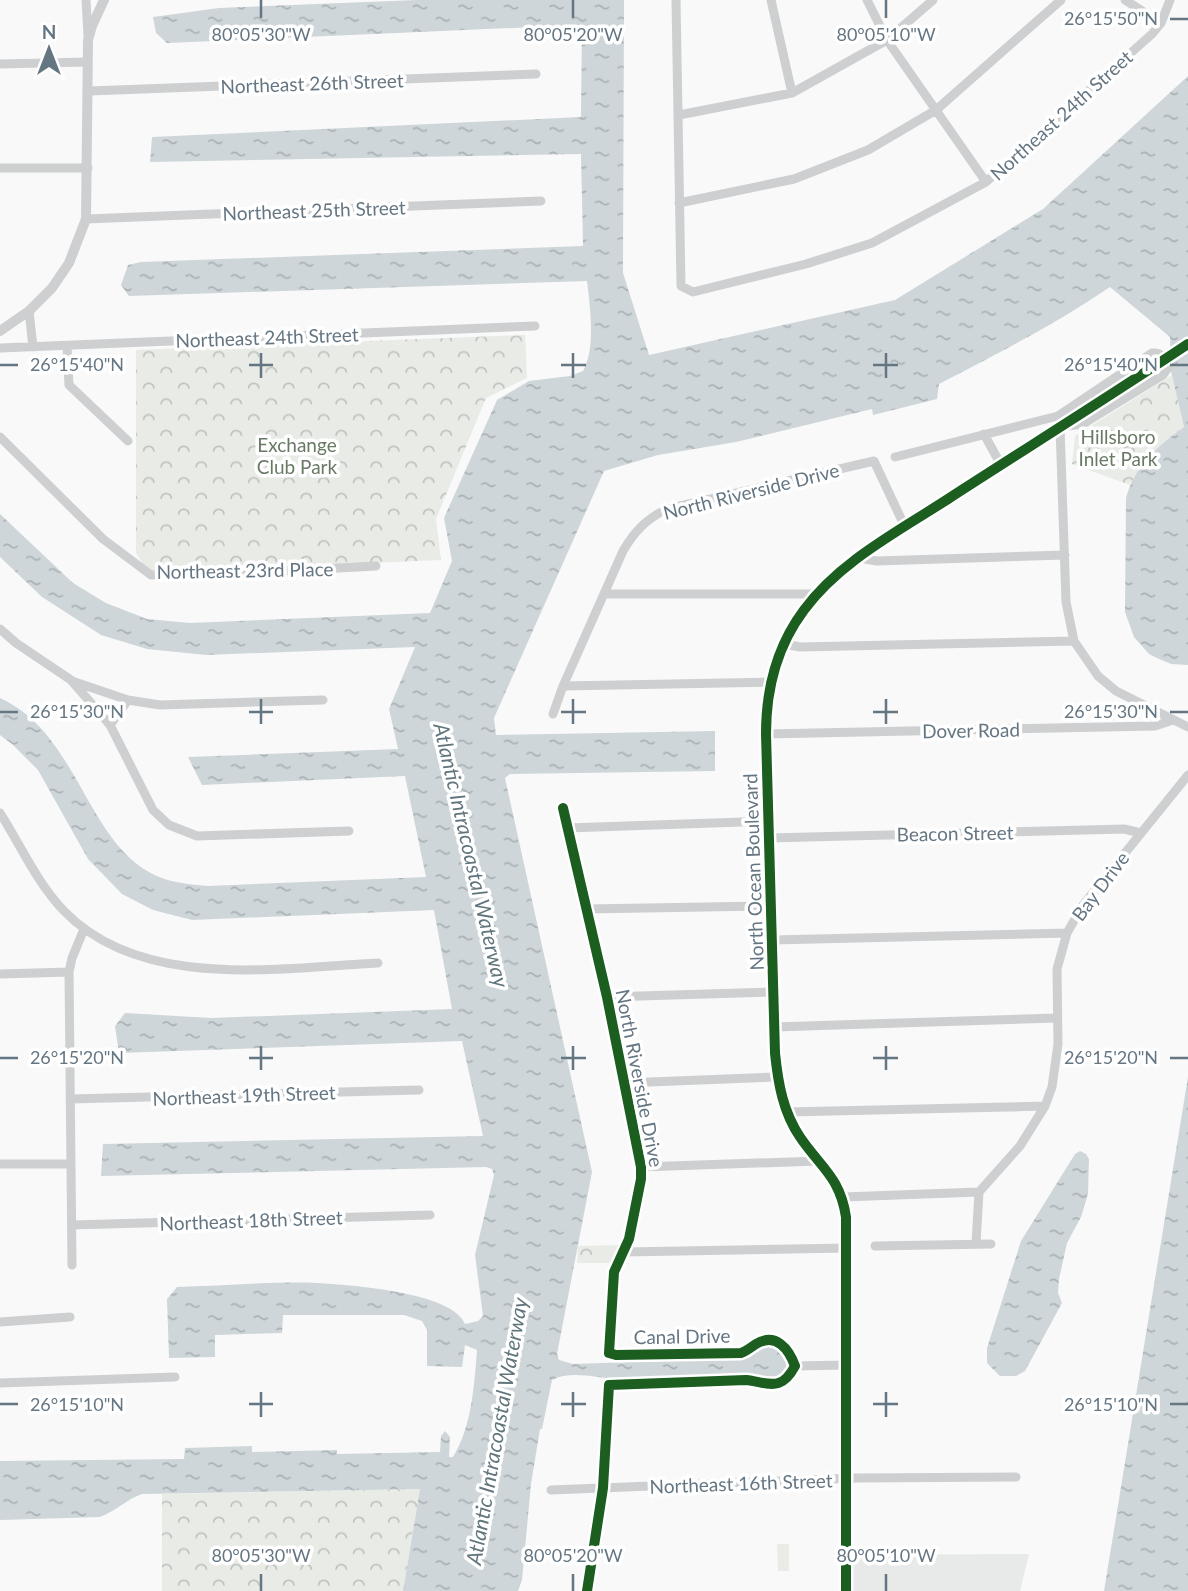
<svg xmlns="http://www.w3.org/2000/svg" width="1188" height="1591" viewBox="0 0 1188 1591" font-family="Lato,sans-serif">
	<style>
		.built { fill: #e8e9e9 }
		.park { fill: url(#park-crowns) }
		.pitch { fill: #e8ebe6 }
		.water { fill: url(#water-ripples) }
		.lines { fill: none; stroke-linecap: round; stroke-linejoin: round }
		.minor { stroke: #cecfd0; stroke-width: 9 }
		.tertiary { stroke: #cecfd0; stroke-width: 10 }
		.secondary { stroke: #e1e2e2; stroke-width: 12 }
		.cycleway-casing { stroke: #fff; stroke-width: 15 }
		.cycleway { stroke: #1b5e20; stroke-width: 10 }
		.ticks { fill: none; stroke: #657683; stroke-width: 2.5 }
		.labels { text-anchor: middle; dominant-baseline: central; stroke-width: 7; stroke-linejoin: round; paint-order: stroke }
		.street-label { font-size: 19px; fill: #657683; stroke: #fff }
		.park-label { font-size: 19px; fill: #687a64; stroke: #fff }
		.water-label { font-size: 21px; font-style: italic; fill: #60757c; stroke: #fff }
		.ticks-label { font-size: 18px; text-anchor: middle; fill: #657683; stroke: #fff; stroke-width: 7; stroke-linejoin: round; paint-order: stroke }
	</style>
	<defs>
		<pattern id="park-crowns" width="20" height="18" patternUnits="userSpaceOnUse" patternTransform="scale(1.75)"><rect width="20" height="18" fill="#e8ebe6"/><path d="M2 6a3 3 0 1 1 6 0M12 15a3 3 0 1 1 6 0" fill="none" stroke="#c0c3c0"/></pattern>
		<pattern id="water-ripples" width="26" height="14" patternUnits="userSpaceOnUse" patternTransform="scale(1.75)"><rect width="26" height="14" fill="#ced6d9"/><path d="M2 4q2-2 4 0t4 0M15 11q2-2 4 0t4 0" fill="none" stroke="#abb2b5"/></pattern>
	</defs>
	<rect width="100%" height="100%" fill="#f9f9f9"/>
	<path class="built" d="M1029 1554 1020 1591H851V1555Z"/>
	<path class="park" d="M525 335 527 378 486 398 436 519 441 560 148 572 136 553V350Z
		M1172 375 1184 427C1157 445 1147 458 1130 485L1072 464 1075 436Z
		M621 1245 611 1263H577L578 1246Z
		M420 1489 403 1591H162V1494Z"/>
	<path class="pitch" d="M777 1544H789V1571H778Z"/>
	<path class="water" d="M417 0H624L623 273 649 355 895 300 1043 209 1188 76V665L1171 664 1157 658 1149 654 1134 637 1125 612 1126 498C1135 466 1158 445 1184 427L1171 371 1170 337 1110 287C1056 324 997 354 939 384L937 399 873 415 872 409 736 442 658 455 604 471 494 718 496 735 715 731V771L510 774 505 778 592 1172 557 1354 559 1360 573 1364 749 1358C785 1318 802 1383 767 1381 762 1380 756 1377 751 1376 706 1377 661 1380 616 1379 596 1378 571 1370 552 1380L542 1429H540L531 1484 522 1580 518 1591H403L420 1489 142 1494C127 1499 116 1511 100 1517L0 1520V1461L184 1459 185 1448 252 1446V1452L337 1450V1454L440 1452 441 1436 445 1431 450 1437 449 1457H453C472 1426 474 1386 477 1350L465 1345 462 1367 427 1366V1330L422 1321 404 1315H283L282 1333 215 1335V1357L169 1358 167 1299 177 1287C224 1286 272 1281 318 1283 350 1285 453 1292 465 1324L478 1321 483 1316 475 1255 494 1175 492 1169 486 1167 101 1176 103 1144 483 1136 462 1041 119 1053 115 1026 125 1013 211 1018 452 1009 434 910 192 920 153 910 122 894 88 859 38 770 12 744 0 735V698C86 737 87 864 176 882 186 884 197 885 208 886L426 877 405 776 202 785 188 757 398 749 389 709 415 647 206 655 147 649 101 635 42 597 0 557V514L73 583 106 603 147 619 190 623 430 613 452 561 444 518 497 400 529 381 570 376 583 371C596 349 590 306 587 281L129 296 121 285 128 265 141 262 583 246 581 154 150 162 152 137 581 117 582 25 167 43 156 33 153 17 219 8Z
		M1188 1077V1591H1104Z
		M1080 1151 1086 1154 1089 1159 1088 1194 1081 1217 1067 1243 1059 1279 1058 1293 1062 1303 1025 1371 1016 1376H1000L987 1363V1348L1021 1241 1075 1154Z"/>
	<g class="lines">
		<path class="minor" d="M86 0 88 35
			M676 0 681 286 693 292 806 264 872 243 986 182 1152 34 1161 23 1170 0
			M771 0 792 93
			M867 0 887 40 986 182
			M1125 0 1161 23
			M0 64 87 62
			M89 91 536 74
			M679 115 792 93 887 40 933 0
			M0 168H88
			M679 203 794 179 868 150 936 110 1061 0
			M86 219 541 201
			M29 311 33 347
			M67 346 69 385 128 441
			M0 348 535 326
			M984 434 1001 465
			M0 437 103 539 151 575 265 572 376 566
			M895 457 1058 416 1152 353C1161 352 1168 358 1168 368L1163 375 1083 424 1060 427 1066 602 1074 641 1098 676 1116 691 1188 727
			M859 558 877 561 1065 555
			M605 594H817
			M0 629 16 643 71 680 110 725 153 810 169 825 197 836 349 831
			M784 644 800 647 1074 641
			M72 681 128 700 160 705 323 700
			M563 686 771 682
			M553 714 563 686 623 551C634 532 646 519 667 509L874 461 905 527
			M110 725 128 700
			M766 734 1155 726 1173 720
			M563 808 607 997 641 1167V1179L629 1239 614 1272 609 1353 616 1355 741 1353C747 1351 751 1347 756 1344 776 1332 789 1349 795 1366 781 1392 770 1383 746 1380L609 1385 603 1488 587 1591
			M0 813C21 846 37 883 64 911 142 991 277 968 378 963
			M567 828 768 821
			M769 838 1124 829 1141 833
			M586 909 771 906
			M772 940 1067 933
			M0 974 69 972
			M607 997 773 992
			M774 1027 1057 1018
			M624 1083 777 1077
			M70 1099 419 1090
			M787 1112 1045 1106
			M0 1164H71
			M641 1167 819 1161
			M843 1197 979 1192
			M72 1225 430 1215
			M976 1243 979 1192 1020 1146 1045 1106 1052 1087 1058 1044 1057 969 1067 933 1083 905 1188 775
			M875 1246 991 1244
			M625 1252 847 1248
			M72 1265 69 972 72 958 84 929
			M0 1322 70 1317
			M795 1366 846 1365
			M0 1383 175 1377
			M551 1490 856 1478 1016 1477"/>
		<path class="tertiary" d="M0 331 29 311 52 288 69 263 86 219 88 40 92 26 104 0"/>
		<path class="secondary" d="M846 1591V1217C840 1177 821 1168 800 1137 783 1112 778 1083 775 1053L766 734C766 689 777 646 804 610 841 560 901 530 951 497 1030 446 1110 396 1188 344"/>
		<g class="cycleway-casing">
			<path id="cycleway" d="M563 808 607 997 641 1167V1179L629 1239 614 1272 609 1353 616 1355 741 1353C747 1351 751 1347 756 1344 776 1332 789 1349 795 1366 781 1392 770 1383 746 1380L609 1385 603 1488 587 1591
				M846 1591V1217C840 1177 821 1168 800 1137 783 1112 778 1083 775 1053L766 734C766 689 777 646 804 610 841 560 901 530 951 497 1030 446 1110 396 1188 344"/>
		</g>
		<use href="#cycleway" class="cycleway"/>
	</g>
	<path class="ticks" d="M261 0V18M573 0V18M886 0V18M1170 19H1188M261 353V378M573 353V378M886 353V378M0 365H18M249 365H273M561 365H586M873 365H898M1170 365H1188M261 699V724M573 699V724M886 699V724M0 712H18M249 712H273M561 712H586M873 712H898M1170 712H1188M261 1046V1070M573 1046V1070M886 1046V1070M0 1058H18M249 1058H273M561 1058H586M873 1058H898M1170 1058H1188M261 1392V1417M573 1392V1417M886 1392V1417M0 1404H18M249 1404H273M561 1404H586M873 1404H898M1170 1404H1188M261 1574V1591M573 1574V1591M886 1574V1591"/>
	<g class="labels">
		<g class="street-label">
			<text transform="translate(312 83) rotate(-2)">Northeast 26th Street</text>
			<text transform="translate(1061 115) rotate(-42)">Northeast 24th Street</text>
			<text transform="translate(314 210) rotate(-2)">Northeast 25th Street</text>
			<text transform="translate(267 337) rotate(-2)">Northeast 24th Street</text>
			<text transform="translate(751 491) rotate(-14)">North Riverside Drive</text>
			<text transform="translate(245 570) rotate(-1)">Northeast 23rd Place</text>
			<text transform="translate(971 730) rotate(-1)">Dover Road</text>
			<text transform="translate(955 833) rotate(-1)">Beacon Street</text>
			<text transform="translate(753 872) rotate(-92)">North Ocean Boulevard</text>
			<text transform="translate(1100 886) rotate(-53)">Bay Drive</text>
			<text transform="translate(640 1078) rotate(79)">North Riverside Drive</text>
			<text transform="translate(244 1095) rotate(-2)">Northeast 19th Street</text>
			<text transform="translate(251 1220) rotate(-2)">Northeast 18th Street</text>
			<text transform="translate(682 1336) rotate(-1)">Canal Drive</text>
			<text transform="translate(741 1483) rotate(-2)">Northeast 16th Street</text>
		</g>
		<g class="park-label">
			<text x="1118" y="436">Hillsboro<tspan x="1118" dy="22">Inlet Park</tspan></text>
			<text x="297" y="444">Exchange<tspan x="297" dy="22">Club Park</tspan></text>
		</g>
		<g class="water-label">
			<text transform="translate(472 855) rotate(77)">Atlantic Intracoastal Waterway</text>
			<text transform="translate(496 1431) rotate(-80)">Atlantic Intracoastal Waterway</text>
		</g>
	</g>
	<g class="ticks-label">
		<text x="1111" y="25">26°15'50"N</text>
		<text x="261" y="41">80°05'30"W</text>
		<text x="573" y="41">80°05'20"W</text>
		<text x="886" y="41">80°05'10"W</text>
		<text x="77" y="371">26°15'40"N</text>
		<text x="1111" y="371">26°15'40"N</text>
		<text x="77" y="718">26°15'30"N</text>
		<text x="1111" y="718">26°15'30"N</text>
		<text x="77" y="1064">26°15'20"N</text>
		<text x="1111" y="1064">26°15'20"N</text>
		<text x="77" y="1411">26°15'10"N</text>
		<text x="1111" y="1411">26°15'10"N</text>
		<text x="261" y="1562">80°05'30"W</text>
		<text x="573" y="1562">80°05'20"W</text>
		<text x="886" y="1562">80°05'10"W</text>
	</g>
	<g transform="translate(49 49)" stroke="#ffffff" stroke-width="5" paint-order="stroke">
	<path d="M0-5L12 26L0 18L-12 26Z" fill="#657683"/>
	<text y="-10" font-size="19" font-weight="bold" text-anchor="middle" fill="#657683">N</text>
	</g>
</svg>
